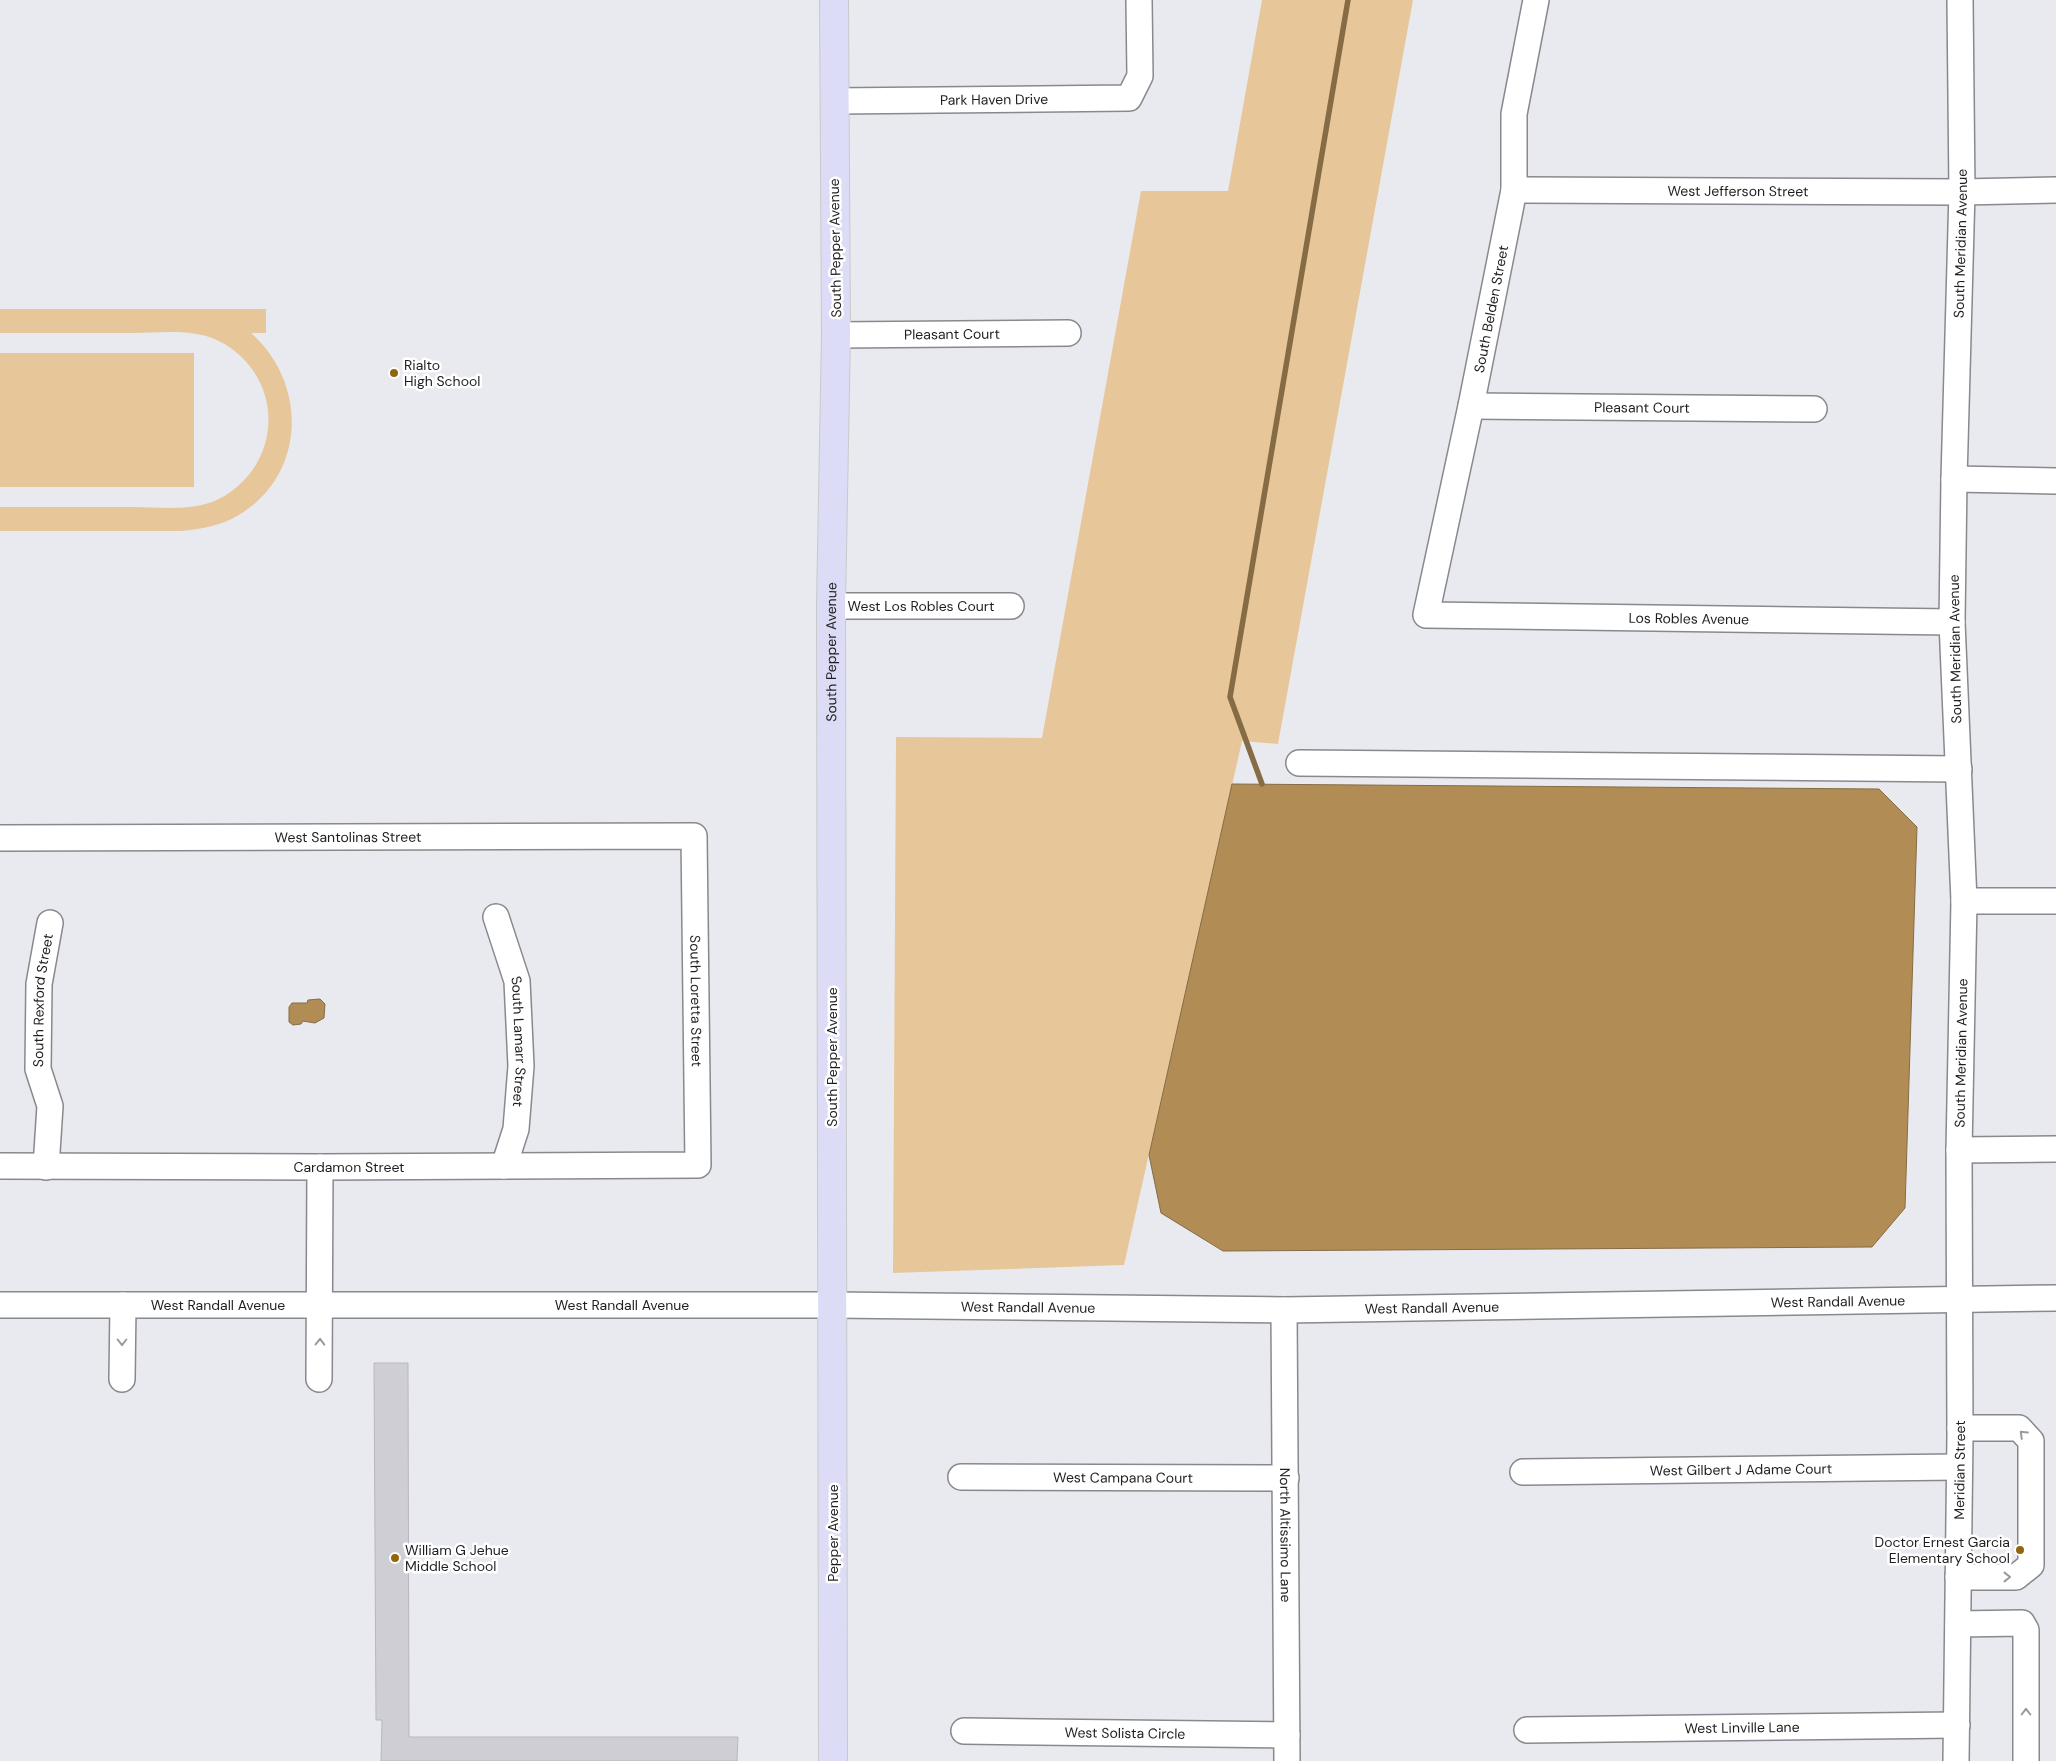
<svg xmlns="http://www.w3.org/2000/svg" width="2056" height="1761" viewBox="0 0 2056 1761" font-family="'DM Sans',sans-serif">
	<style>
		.green { fill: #e7c799 }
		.water { fill: #b18d55; stroke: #856c45 }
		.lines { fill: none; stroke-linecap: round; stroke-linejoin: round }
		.stream { stroke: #856c45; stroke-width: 5.5 }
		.building { fill: #ceced4; stroke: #b7b7bd }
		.minor-casing { stroke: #88898e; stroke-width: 28 }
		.major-casing { stroke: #c9c9c9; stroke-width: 30 }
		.minor { stroke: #fff; stroke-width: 25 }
		.major { stroke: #dcdcf6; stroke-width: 28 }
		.oneway { stroke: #9a9a9b }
		.poi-dot { fill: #926610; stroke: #fff; stroke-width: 2 }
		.labels { text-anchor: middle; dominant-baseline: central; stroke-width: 5; stroke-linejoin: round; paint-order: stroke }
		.street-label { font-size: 14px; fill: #1e1e20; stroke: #fff }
		.poi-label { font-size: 14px; fill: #1e1e20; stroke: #fff; text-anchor: start }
	</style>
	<rect width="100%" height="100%" fill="#e9eaf0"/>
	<path class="green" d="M1262 0H1413L1278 744 1242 741 1124 1265 893 1273 896 737 1042 738 1141 191H1228Z
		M0 309H266V333H251C308 383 307 476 237 516 220 526 201 529 181 531H0V507C44 507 88 507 133 507 158 507 187 511 212 502 240 491 262 465 267 435 275 393 250 353 212 338 187 329 158 333 133 333 88 333 44 333 0 333Z
		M0 353H194V487H0Z"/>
	<path class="water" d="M1232 784 1879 789 1917 827 1905 1208 1872 1247 1223 1251 1161 1213 1149 1155Z
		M320 999 325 1004 324 1018 315 1023 303 1021 301 1024 293 1025 289 1022V1007L292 1003H307L308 1000Z"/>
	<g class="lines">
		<path class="stream" d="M1262 784 1230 697 1348 0"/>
	</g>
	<path class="building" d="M374 1363H408L409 1737H738L737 1761H381L382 1720H376Z"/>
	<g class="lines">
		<g class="minor-casing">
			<g id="minor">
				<path id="s1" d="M1536 0 1514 114V190L1471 406 1426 615 1952 622"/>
				<path id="s2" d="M834 101 1129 98 1140 76 1139 0"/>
				<path id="s3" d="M1514 190 1962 192 2056 190"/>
				<path id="s4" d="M836 335 1068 333"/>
				<path id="s5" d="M1471 406 1814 409"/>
				<path d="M1954 479 2056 481"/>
				<path id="s6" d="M831 606H1011"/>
				<path d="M1299 763 1959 769"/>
				<path id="s7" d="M0 838 694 836 698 1165 320 1167 0 1166"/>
				<path d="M1964 901H2056"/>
				<path id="s8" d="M496 917 517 981 521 1066 516 1129 504 1166"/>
				<path d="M1959 1150 2056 1149"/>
				<path id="s9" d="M46 1167 50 1106 38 1069 39 984 50 923"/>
				<path id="s10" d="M0 1305H833L1284 1310 2056 1298"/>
				<path id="s11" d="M1284 1310 1287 1761"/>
				<path d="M122 1379 123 1305"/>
				<path d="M319 1379 320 1167"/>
				<path id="s12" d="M1523 1472 1959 1467"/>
				<path id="s13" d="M961 1477 1286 1478"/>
				<path d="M1958 1577H2016L2031 1565V1441L2019 1428H1960"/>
				<path d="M1958 1624 2022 1623 2026 1630V1761"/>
				<path id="s14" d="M1527 1730 1957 1725"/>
				<path id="s15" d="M964 1731 1287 1735"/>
				<path id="s16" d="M1956 1761 1960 1435 1959 1150 1964 901 1952 622 1954 479 1962 192 1960 0"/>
			</g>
		</g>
		<g class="major-casing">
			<g id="major">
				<path id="s17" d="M833 1761 831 606 836 335 834 0"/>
			</g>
		</g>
		<use href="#minor" class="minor"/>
		<use href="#major" class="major"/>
	</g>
	<defs><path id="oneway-chevron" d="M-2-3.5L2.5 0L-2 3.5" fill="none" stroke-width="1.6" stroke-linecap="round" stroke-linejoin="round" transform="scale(1.25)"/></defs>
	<g class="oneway">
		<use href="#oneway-chevron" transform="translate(122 1342) rotate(90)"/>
		<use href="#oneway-chevron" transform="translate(320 1342) rotate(-89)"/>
		<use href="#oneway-chevron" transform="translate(2023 1434) rotate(-136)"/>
		<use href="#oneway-chevron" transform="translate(2007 1577)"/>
		<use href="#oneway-chevron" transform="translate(2026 1712) rotate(-90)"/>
	</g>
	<g class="poi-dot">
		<circle cx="394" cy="373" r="5"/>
		<circle cx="2020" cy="1550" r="5"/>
		<circle cx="395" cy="1558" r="5"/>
	</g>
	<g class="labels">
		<g class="street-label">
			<text stroke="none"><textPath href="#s2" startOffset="160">Park Haven Drive</textPath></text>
			<text stroke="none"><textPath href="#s3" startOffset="224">West Jefferson Street</textPath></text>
			<text stroke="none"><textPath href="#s16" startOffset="1518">South Meridian Avenue</textPath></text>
			<text transform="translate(835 248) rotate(-91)">South Pepper Avenue</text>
			<text transform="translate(1491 309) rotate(-79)">South Belden Street</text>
			<text stroke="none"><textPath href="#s4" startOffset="116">Pleasant Court</textPath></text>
			<text stroke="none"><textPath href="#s5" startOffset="171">Pleasant Court</textPath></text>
			<text stroke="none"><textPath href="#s6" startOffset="90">West Los Robles Court</textPath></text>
			<text stroke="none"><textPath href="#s1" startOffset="889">Los Robles Avenue</textPath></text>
			<text transform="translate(1955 649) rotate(-91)">South Meridian Avenue</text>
			<text stroke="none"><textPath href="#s17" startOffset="1109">South Pepper Avenue</textPath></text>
			<text stroke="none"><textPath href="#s7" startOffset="348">West Santolinas Street</textPath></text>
			<text stroke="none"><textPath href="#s9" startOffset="169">South Rexford Street</textPath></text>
			<text stroke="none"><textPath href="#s7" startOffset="859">South Loretta Street</textPath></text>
			<text stroke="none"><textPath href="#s8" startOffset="128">South Lamarr Street</textPath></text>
			<text stroke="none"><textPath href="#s16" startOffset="708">South Meridian Avenue</textPath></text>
			<text transform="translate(832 1057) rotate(-90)">South Pepper Avenue</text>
			<text x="349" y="1167">Cardamon Street</text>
			<text stroke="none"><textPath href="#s10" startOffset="1838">West Randall Avenue</textPath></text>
			<text stroke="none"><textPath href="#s10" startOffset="218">West Randall Avenue</textPath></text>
			<text stroke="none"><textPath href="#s10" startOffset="622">West Randall Avenue</textPath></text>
			<text stroke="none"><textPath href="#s10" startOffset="1028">West Randall Avenue</textPath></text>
			<text stroke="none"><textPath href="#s10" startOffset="1432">West Randall Avenue</textPath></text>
			<text stroke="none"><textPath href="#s12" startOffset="218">West Gilbert J Adame Court</textPath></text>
			<text stroke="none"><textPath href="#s16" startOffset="291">Meridian Street</textPath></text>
			<text stroke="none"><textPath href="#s13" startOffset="162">West Campana Court</textPath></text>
			<text transform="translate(833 1533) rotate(-90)">Pepper Avenue</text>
			<text stroke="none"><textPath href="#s11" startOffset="225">North Altissimo Lane</textPath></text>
			<text stroke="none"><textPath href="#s14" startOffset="215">West Linville Lane</textPath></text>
			<text stroke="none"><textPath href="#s15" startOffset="161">West Solista Circle</textPath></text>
		</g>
		<g class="poi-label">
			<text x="404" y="365">Rialto<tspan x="404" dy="16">High School</tspan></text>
			<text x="2010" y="1542" text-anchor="end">Doctor Ernest Garcia<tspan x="2010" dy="16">Elementary School</tspan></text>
			<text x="405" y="1550">William G Jehue<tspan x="405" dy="16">Middle School</tspan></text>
		</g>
	</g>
</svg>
